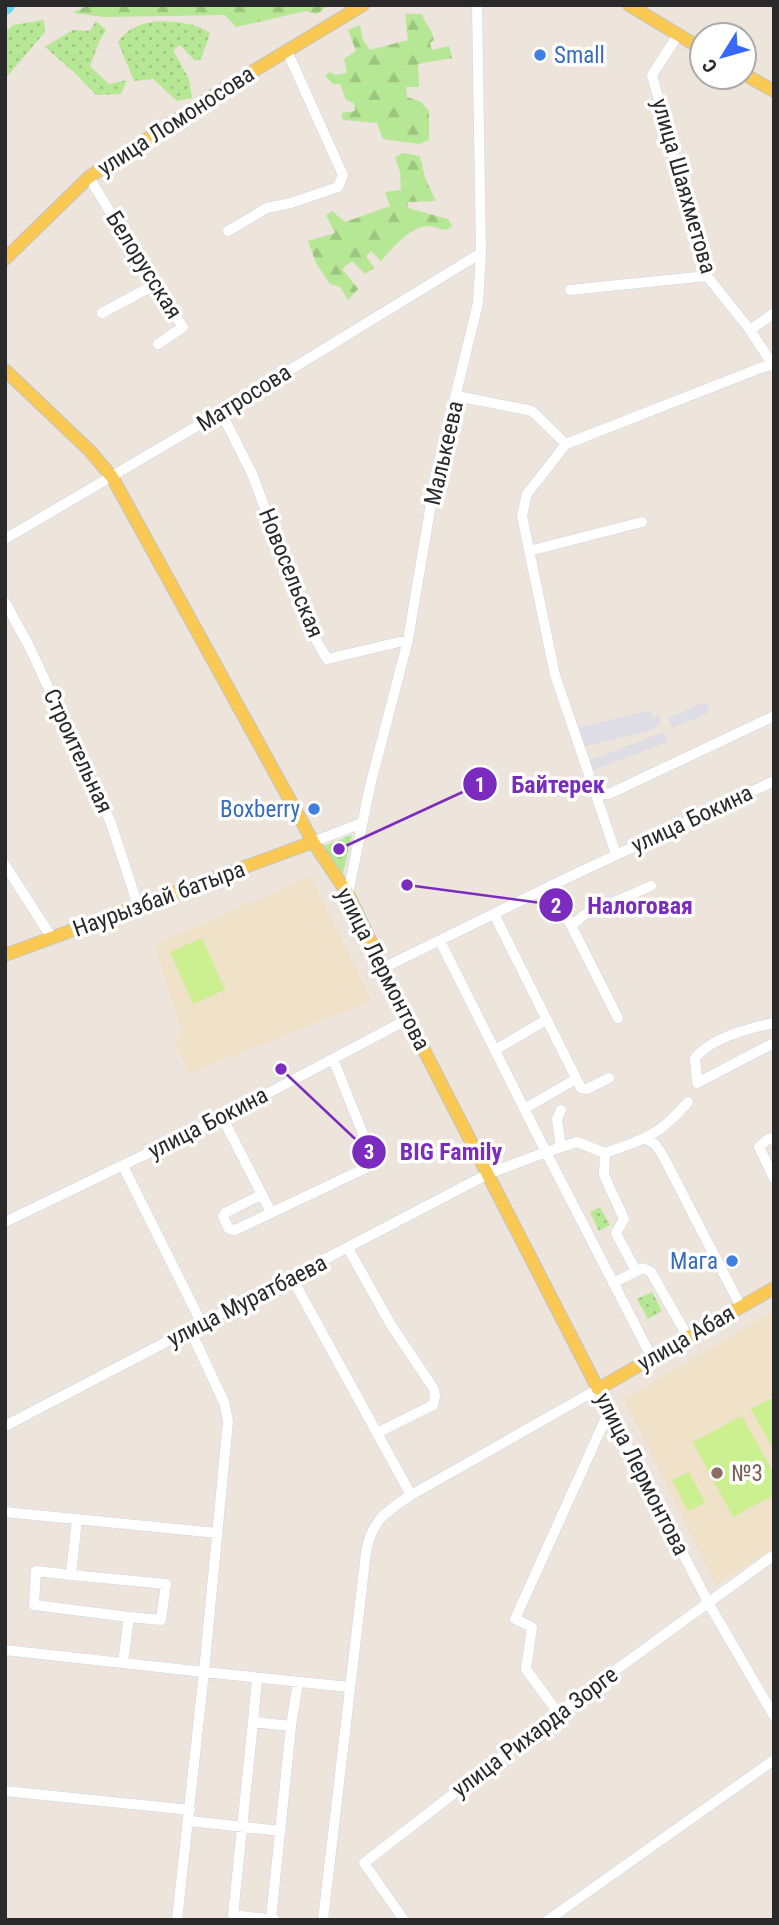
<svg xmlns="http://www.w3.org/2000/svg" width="779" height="1925" viewBox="0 0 779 1925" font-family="'Roboto Condensed',sans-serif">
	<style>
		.industrial { fill: #dedce5 }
		.education { fill: #f0e1c9 }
		.green { fill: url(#green-dots) }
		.forest { fill: url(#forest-firs) }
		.pitch { fill: #ccef8f }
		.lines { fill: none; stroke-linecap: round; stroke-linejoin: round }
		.river { stroke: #67d9f6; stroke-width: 18 }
		.minor-casing { stroke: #d0d5e4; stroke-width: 11 }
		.major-casing { stroke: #c3c3c3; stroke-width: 14 }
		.minor { stroke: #fff; stroke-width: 10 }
		.major { stroke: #f9c954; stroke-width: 12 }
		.shop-dot { fill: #3f7fe0; stroke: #fff; stroke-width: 2.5 }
		.education-dot { fill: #8d6e63; stroke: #fff; stroke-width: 2.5 }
		.labels { text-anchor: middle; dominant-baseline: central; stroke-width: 7; stroke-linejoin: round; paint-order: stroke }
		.shop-label { font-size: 23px; fill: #366cbe; stroke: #fff; text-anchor: end }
		.street-label { font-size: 23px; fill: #2a2a2a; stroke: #fff }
		.education-label { font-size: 23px; fill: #785e54; stroke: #fff; text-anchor: start }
		.leader { fill: none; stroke: #7b2cbf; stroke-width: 2.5 }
		.callout-dot { fill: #7b2cbf; stroke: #fff; stroke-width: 2.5 }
		.mark-label { font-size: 21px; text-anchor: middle; font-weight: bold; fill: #fff }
		.callout-label { font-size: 24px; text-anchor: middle; font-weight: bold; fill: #7b2cbf; stroke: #fff; stroke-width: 7; stroke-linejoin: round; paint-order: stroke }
	</style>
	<defs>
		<pattern id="green-dots" width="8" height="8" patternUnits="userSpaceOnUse" patternTransform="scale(1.75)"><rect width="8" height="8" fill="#b5e794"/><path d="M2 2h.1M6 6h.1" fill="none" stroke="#9cc680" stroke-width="1.8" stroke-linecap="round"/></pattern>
		<pattern id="forest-firs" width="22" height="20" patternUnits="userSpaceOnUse" patternTransform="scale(1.75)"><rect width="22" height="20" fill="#b5e794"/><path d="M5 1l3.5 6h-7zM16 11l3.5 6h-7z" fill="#9cc680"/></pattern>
	</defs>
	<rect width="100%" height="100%" fill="#ede4db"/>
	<path class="industrial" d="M706 702 710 712 672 728 668 718Z
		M650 710 652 717 659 715 661 724 655 726V729L582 747 577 728Z
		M664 732 668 742 591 771 588 761Z"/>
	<path class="education" d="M310 876 372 1001 189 1073 174 1041 182 1034 155 945Z
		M774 1311V1548L716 1585 624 1399Z"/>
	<path class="green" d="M44 20 45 32 5 79V32L13 25Z
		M96 21 106 30 99 42 90 66 109 84 127 80 121 94 96 95 75 73 45 47 73 30 90 31Z
		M160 21C177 22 196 23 210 33L201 59 195 61 180 45 173 50 189 79 192 98 177 101 153 79 134 81 118 42C129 27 141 23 160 21Z
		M352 835 342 877 324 846Z
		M600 1207 610 1225 599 1231 590 1212Z
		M652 1292 662 1311 648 1319 637 1299Z"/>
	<path class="forest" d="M88 5H329L317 14 306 11 236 27 225 15 104 17 73 13Z
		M405 14H422C424 23 433 30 434 40L430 43 432 50 449 46 452 58 418 64 419 87H406L407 97 421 102 429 111V140L419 144 383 139 377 123 343 120 341 113 355 111 354 103 346 100 340 84H333L325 76 330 72 335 75 347 73 344 59 356 51 348 30 360 25 363 40 370 50 408 40Z
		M403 153 420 156 425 178 436 201 408 202V208L448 219 452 226 446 230C440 229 434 226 428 226 410 226 392 249 381 261L371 251 366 256 374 268 365 274 352 261 342 269 358 289 348 300 340 287 330 284 316 263 308 241 335 233 326 215 332 211 345 222 390 206 385 192 401 190 400 172 395 157Z"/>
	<path class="pitch" d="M202 938 225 990 193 1004 170 952Z
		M774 1397V1446L772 1447 751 1409Z
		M742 1416 774 1474V1495L733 1517 693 1442Z
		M689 1472 705 1503 688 1511 672 1480Z"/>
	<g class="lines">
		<path class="river" d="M5 6 6 5"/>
		<g class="minor-casing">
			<path id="minor" d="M678 35 652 75 707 276 750 330 774 367
				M89 177 154 285 183 327 158 344
				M228 231 267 208 291 203 338 187 343 175 287 51
				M570 290 707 276
				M102 313 154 285
				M750 330 774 313
				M457 396 532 411 566 444 771 364
				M221 412 253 476 308 626 327 659 408 640
				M566 444 527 494 522 516 555 675 616 854
				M5 539 221 412 481 253
				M529 551 642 522
				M5 602 30 648 111 823 138 906
				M595 794H609L774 716
				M313 842 362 823
				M5 865 52 938
				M551 886 618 1018
				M348 894 370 786 408 640 435 480 478 303 481 253 477 5
				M494 914 581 1088 587 1089 609 1078
				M571 926 584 915 651 886
				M440 941 546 1152 577 1142 605 1153C644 1140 660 1135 688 1102
				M383 968 567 878 774 781
				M774 1023C749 1028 711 1038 695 1058L697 1083 774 1043
				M495 1050 546 1020
				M524 1109 576 1079
				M222 1117 271 1212
				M646 1139 655 1144 662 1154 741 1307
				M561 1147 557 1119 561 1110
				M605 1153 604 1175 624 1219 616 1233 636 1271
				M123 1166 202 1324
				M774 1178 759 1147 768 1139 774 1138
				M261 1195 225 1213 223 1217 229 1229 235 1230 372 1165 373 1159 333 1059
				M5 1222 227 1115 408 1019
				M348 1248 391 1325 434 1389 435 1397 433 1405 377 1433
				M292 1278 411 1495
				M613 1283 643 1268 651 1272 688 1337
				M190 1330 224 1402 228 1421 204 1672 349 1687
				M5 1426 488 1174 546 1152 652 1358
				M5 1512 217 1533
				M77 1519 71 1575 36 1571 34 1605 129 1617 123 1663
				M71 1575 166 1584 161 1620 129 1617
				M5 1650 204 1672 177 1920
				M558 1713 526 1669 532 1627 515 1619 609 1411
				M253 1722 257 1678
				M291 1726 298 1682
				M5 1791 190 1810
				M189 1821 281 1831
				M271 1919 291 1726 253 1722 233 1915 275 1920
				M323 1920 366 1552C372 1521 385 1512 411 1495L598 1389 709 1604 774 1716
				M404 1920 364 1863 580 1696 774 1555
				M548 1920 774 1760"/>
		</g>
		<g class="major-casing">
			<path id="major" d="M629 5 702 49
				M744 74 774 91
				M5 259 89 177 217 93 363 5
				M5 370 90 451 112 477 313 842 348 894 408 1019 598 1389 774 1288
				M5 955 313 842"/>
		</g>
		<use href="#minor" class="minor"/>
		<use href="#major" class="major"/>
	</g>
	<g class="shop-dot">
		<circle cx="540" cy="55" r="7"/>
		<circle cx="314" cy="809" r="7"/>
		<circle cx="732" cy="1261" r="7"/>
	</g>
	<circle class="education-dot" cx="717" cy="1473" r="7"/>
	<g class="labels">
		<g class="shop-label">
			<text x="554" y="55" text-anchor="start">Small</text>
			<text x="300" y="809">Boxberry</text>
			<text x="718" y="1261">Мага</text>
		</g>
		<g class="street-label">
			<text transform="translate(176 121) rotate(-33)">улица Ломоносова</text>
			<text transform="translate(684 186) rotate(74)">улица Шаяхметова</text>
			<text transform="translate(144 265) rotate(58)">Белорусская</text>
			<text transform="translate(244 398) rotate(-32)">Матросова</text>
			<text transform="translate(444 453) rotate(-77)">Малькеева</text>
			<text transform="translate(291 573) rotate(68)">Новосельская</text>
			<text transform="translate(78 751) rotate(65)">Строительная</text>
			<text transform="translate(692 819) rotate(-25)">улица Бокина</text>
			<text transform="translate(159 899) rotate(-20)">Наурызбай батыра</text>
			<text transform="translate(383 969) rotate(63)">улица Лермонтова</text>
			<text transform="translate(208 1123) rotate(-27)">улица Бокина</text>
			<text transform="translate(247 1301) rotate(-27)">улица Муратбаева</text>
			<text transform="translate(686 1338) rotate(-30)">улица Абая</text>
			<text transform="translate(642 1474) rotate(63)">улица Лермонтова</text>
			<text transform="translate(535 1732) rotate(-37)">улица Рихарда Зорге</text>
		</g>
		<g class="education-label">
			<text x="731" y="1473">№3</text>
		</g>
	</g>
	<path class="leader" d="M339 849L480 784M407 885L556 905M281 1069L369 1152"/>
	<g class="callout-dot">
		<circle cx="339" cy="849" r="7"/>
		<circle cx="407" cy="885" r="7"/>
		<circle cx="281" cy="1069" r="7"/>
		<circle cx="480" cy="784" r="18"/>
		<circle cx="556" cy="905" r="18"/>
		<circle cx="369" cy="1152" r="18"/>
	</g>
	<g class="mark-label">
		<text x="480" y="792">1</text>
		<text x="556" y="913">2</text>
		<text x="369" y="1159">3</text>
	</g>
	<g class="callout-label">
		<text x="558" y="793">Байтерек</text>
		<text x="640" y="914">Налоговая</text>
		<text x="451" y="1160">BIG Family</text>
	</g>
	<rect width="779" height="1925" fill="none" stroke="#2a2a2a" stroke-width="14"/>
	<g transform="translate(723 56) rotate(233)"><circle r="33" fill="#ffffff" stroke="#aaaaaa" stroke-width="2"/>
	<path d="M0-5L12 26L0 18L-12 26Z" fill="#3667ff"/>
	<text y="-10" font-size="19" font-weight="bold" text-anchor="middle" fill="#2a2a2a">С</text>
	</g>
</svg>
